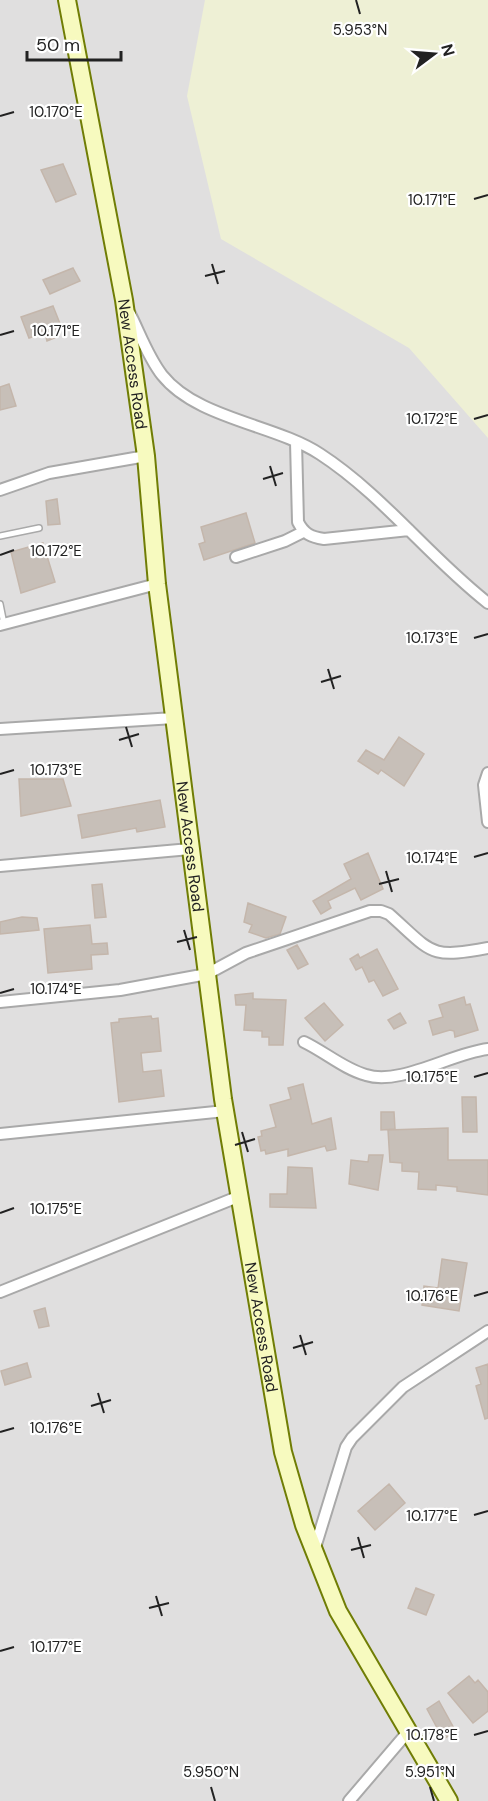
<svg xmlns="http://www.w3.org/2000/svg" width="488" height="1801" viewBox="0 0 488 1801" font-family="'DM Sans',sans-serif">
	<style>
		.residential { fill: #e0dfdf }
		.farmland { fill: #eef0d5 }
		.building { fill: #c7bfb8; stroke: #c4b6ab; stroke-width: 1.5 }
		.lines { fill: none; stroke-linecap: round; stroke-linejoin: round }
		.lane-casing { stroke: #a9a9a9; stroke-width: 8 }
		.street-casing { stroke: #a9a9a9; stroke-width: 14 }
		.secondary-casing { stroke: #707d05; stroke-width: 20 }
		.lane { stroke: #fff; stroke-width: 5 }
		.street { stroke: #fff; stroke-width: 10 }
		.secondary { stroke: #f7fabf; stroke-width: 16 }
		.ticks { fill: none; stroke: #222; stroke-width: 2 }
		.labels { text-anchor: middle; dominant-baseline: central; stroke-width: 4.5; stroke-linejoin: round; paint-order: stroke }
		.street-label { font-size: 16px; fill: #222; stroke: #fff }
		.ticks-label { font-size: 15px; text-anchor: middle; fill: #222; stroke: #fff; stroke-width: 4.5; stroke-linejoin: round; paint-order: stroke }
	</style>
	<rect width="100%" height="100%" fill="#f2efe9"/>
	<path class="residential" d="M0 0H431L488 402V1801H0Z"/>
	<path class="farmland" d="M205 0H488V438L409 348 221 239 187 96Z"/>
	<path class="building" d="M63 164 76 194 56 202 41 170Z
		M73 268 80 281 50 294 43 280Z
		M53 306 61 326 56 328 59 336 47 341 45 333 29 338 21 317Z
		M9 384 16 406 0 410V387Z
		M57 499 60 524 48 525 46 501Z
		M246 513 255 543 204 560 199 544 205 542 201 527Z
		M43 543 55 582 21 593 11 552Z
		M399 737 424 754 404 786 381 770 378 774 358 761 366 750 384 760Z
		M19 779H63L71 806 21 816Z
		M160 800 165 827 137 832 136 828 82 838 78 815Z
		M368 853 383 889 361 900 355 888 328 901 331 908 321 914 313 901 351 879 344 864Z
		M102 884 106 917 95 918 92 885Z
		M248 903 286 917 280 934 266 938 249 932 252 925 244 922Z
		M22 917 37 918 39 930 0 934V922Z
		M90 925 92 944 107 943 108 954 91 955 92 969 48 973 44 929Z
		M297 945 308 964 298 969 287 950Z
		M377 949 398 989 383 996 374 980 369 982 362 967 356 970 350 959 358 954 360 958Z
		M253 993V999L286 1000 283 1045H269V1037H262V1031L244 1030 246 1005H236L235 995Z
		M464 997 466 1005 470 1004 478 1030 455 1037 454 1031 450 1030 433 1035 429 1021 443 1017 439 1005Z
		M324 1003 343 1025 325 1041 305 1018Z
		M400 1013 406 1023 394 1029 388 1020Z
		M151 1016 152 1019 158 1018 161 1051 141 1053 143 1072 161 1070 164 1096 119 1102 111 1023 119 1022V1019Z
		M303 1084 312 1124 331 1118 336 1149 327 1151 325 1146 288 1156V1149L266 1154 265 1150 261 1151 258 1137 262 1136 261 1131 276 1127 270 1105 291 1099 288 1088Z
		M462 1097H476L477 1132H463Z
		M381 1112H394L395 1129 381 1130Z
		M448 1128V1160H488V1195L457 1191V1187L436 1185V1190L418 1189 419 1172 402 1171V1163L390 1162 388 1130Z
		M369 1155H383L378 1190 349 1184 351 1160 368 1162Z
		M288 1167 312 1168 316 1208 270 1207V1194H287Z
		M442 1259 467 1263 459 1311 422 1305 424 1286 438 1288Z
		M45 1308 49 1326 39 1328 34 1311Z
		M27 1363 31 1377 5 1385 1 1371Z
		M488 1364V1418L485 1419 476 1386 481 1384 476 1368Z
		M389 1484 405 1503 375 1530 358 1511Z
		M416 1588 434 1595 426 1615 408 1608Z
		M469 1676 475 1683 478 1680 488 1692V1711L473 1723 448 1693Z
		M439 1701 456 1732 443 1739 427 1709Z"/>
	<g class="lines">
		<g class="lane-casing">
			<path id="lane" d="M0 536 39 528
				M0 604 4 624"/>
		</g>
		<g class="street-casing">
			<path id="street" d="M130 314C140 334 148 357 162 375 197 419 274 424 320 454 383 495 429 557 488 603
				M296 442 298 522C304 534 311 537 324 539L409 530
				M0 490 49 473 146 456
				M236 557 285 541 303 532
				M0 625 157 584
				M0 729 174 718
				M488 773 484 785 488 822
				M0 866 190 849
				M0 1002 120 990 207 974 246 953 370 911H381L389 914C433 953 428 959 488 948
				M304 1042C325 1052 344 1069 366 1075 400 1086 452 1053 488 1049
				M0 1134 225 1111
				M0 1292 240 1196
				M314 1551 346 1447 352 1438 403 1387 488 1331
				M349 1801 407 1733"/>
		</g>
		<g class="secondary-casing">
			<g id="secondary">
				<path id="s1" d="M67 0 124 300 146 456 157 584 223 1099 283 1452 304 1525 338 1611 449 1801"/>
			</g>
		</g>
		<use href="#lane" class="lane"/>
		<use href="#street" class="street"/>
		<use href="#secondary" class="secondary"/>
	</g>
	<path class="ticks" d="M356 0 360 14M0 116 14 112M474 199 488 195M212 264 218 284M205 276 225 271M0 335 14 331M474 419 488 415M270 466 276 486M263 479 283 473M0 555 14 550M474 638 488 634M328 669 334 689M321 682 341 676M126 727 132 747M119 740 139 734M0 774 14 770M474 857 488 853M386 871 392 892M379 884 399 879M184 930 190 950M177 942 197 937M0 993 14 989M474 1077 488 1073M242 1132 248 1152M235 1145 255 1139M0 1213 14 1208M474 1296 488 1292M300 1335 306 1355M293 1348 313 1342M98 1393 104 1413M91 1406 111 1400M0 1432 14 1428M474 1515 488 1511M358 1537 364 1558M351 1550 371 1545M156 1596 162 1616M149 1608 169 1603M0 1651 14 1647M474 1735 488 1731M211 1787 215 1801M430 1787 434 1801"/>
	<g class="labels">
		<g class="street-label">
			<text stroke="none"><textPath href="#s1" startOffset="370">New Access Road</textPath></text>
			<text stroke="none"><textPath href="#s1" startOffset="856">New Access Road</textPath></text>
			<text stroke="none"><textPath href="#s1" startOffset="1342">New Access Road</textPath></text>
		</g>
	</g>
	<g class="ticks-label">
		<text x="360" y="35">5.953°N</text>
		<text x="56" y="117">10.170°E</text>
		<text x="432" y="205">10.171°E</text>
		<text x="56" y="336">10.171°E</text>
		<text x="432" y="424">10.172°E</text>
		<text x="56" y="556">10.172°E</text>
		<text x="432" y="643">10.173°E</text>
		<text x="56" y="775">10.173°E</text>
		<text x="432" y="863">10.174°E</text>
		<text x="56" y="994">10.174°E</text>
		<text x="432" y="1082">10.175°E</text>
		<text x="56" y="1214">10.175°E</text>
		<text x="432" y="1301">10.176°E</text>
		<text x="56" y="1433">10.176°E</text>
		<text x="432" y="1521">10.177°E</text>
		<text x="56" y="1652">10.177°E</text>
		<text x="432" y="1740">10.178°E</text>
		<text x="211" y="1777">5.950°N</text>
		<text x="430" y="1777">5.951°N</text>
	</g>
	<g transform="translate(434 54) rotate(74)" stroke="#ffffff" stroke-width="4.5" paint-order="stroke">
	<path d="M0-4.5L10 22L0 15L-10 22Z" fill="#222222"/>
	<text y="-9" font-size="16" font-weight="bold" text-anchor="middle" fill="#222222">N</text>
	</g>
	<path d="M27 51v9h94v-9" fill="none" stroke="#222222" stroke-width="3"/>
	<text x="36" y="51" font-size="18" fill="#222222" stroke="#ffffff" stroke-width="4.5" paint-order="stroke">50 m</text>
</svg>
